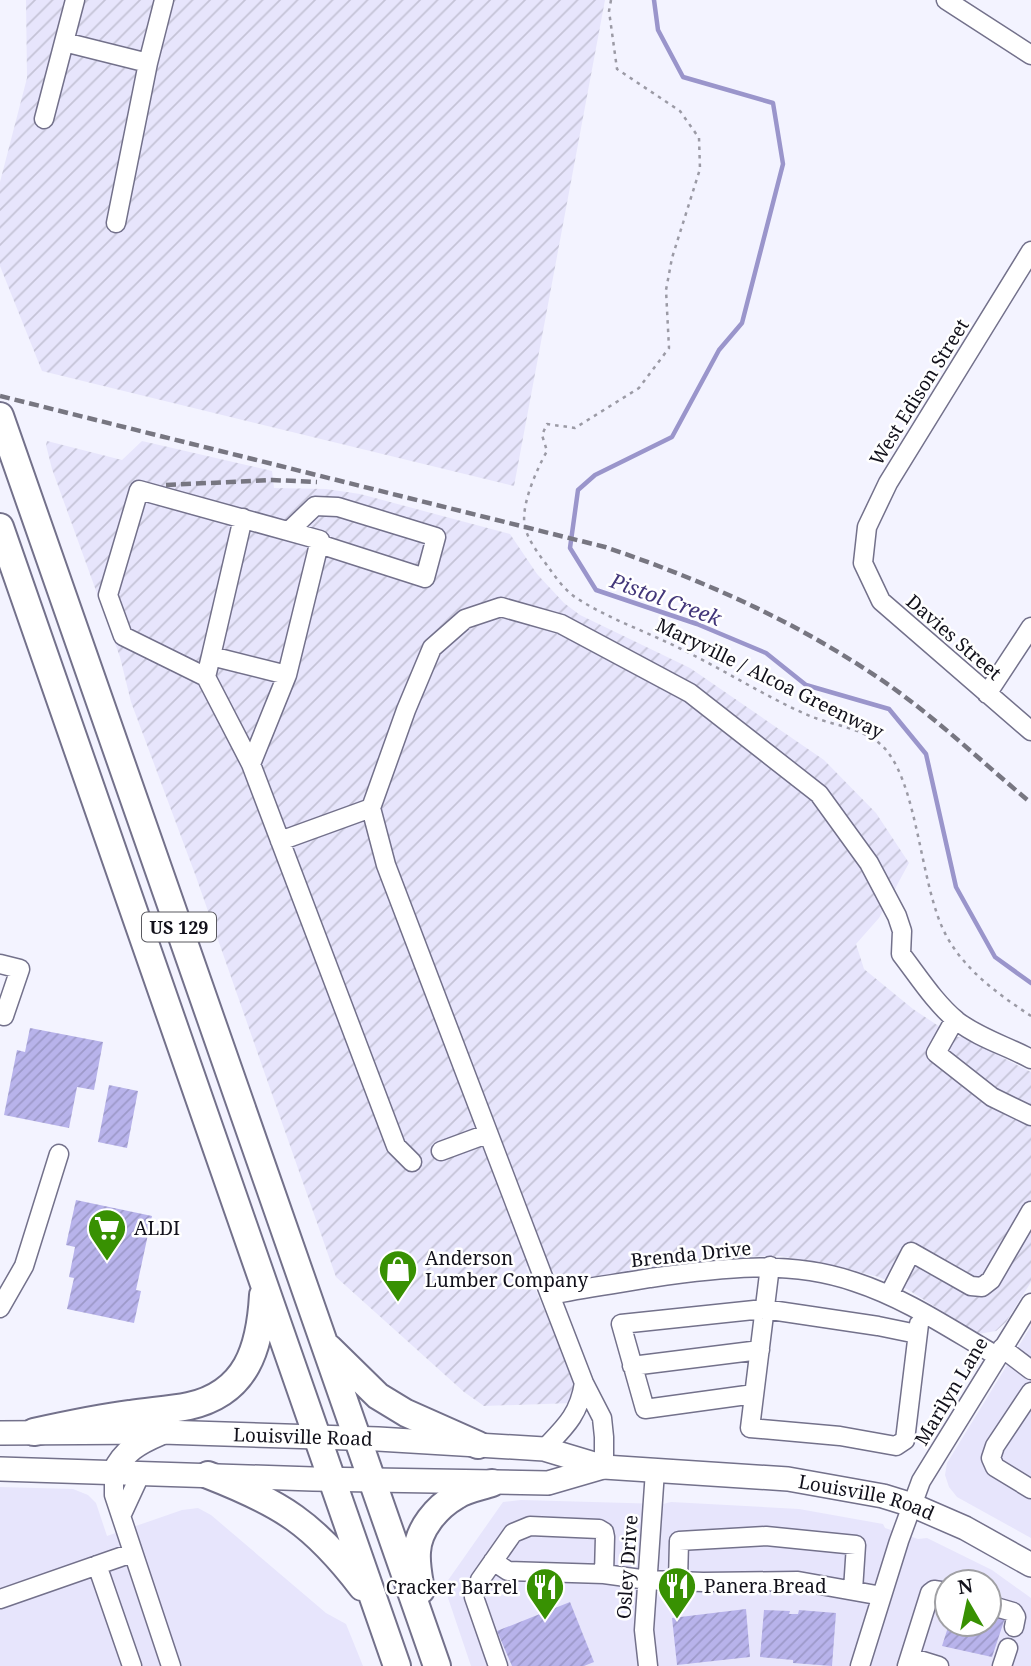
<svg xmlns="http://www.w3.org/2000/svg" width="1031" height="1666" viewBox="0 0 1031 1666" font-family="'Noto Serif',serif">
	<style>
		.built { fill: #e7e5fc; fill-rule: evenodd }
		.industrial { fill: url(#industrial-furrows) }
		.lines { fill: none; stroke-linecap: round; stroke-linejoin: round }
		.stream { stroke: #9a95cb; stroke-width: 4.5 }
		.building { fill: url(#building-hatch) }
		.minor-casing { stroke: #73718b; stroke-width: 21 }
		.major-casing { stroke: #73718b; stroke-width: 26 }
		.highway-casing { stroke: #73718b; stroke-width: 30 }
		.path { stroke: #9b9aa5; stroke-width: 2.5; stroke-dasharray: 3.5 5; stroke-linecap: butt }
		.minor { stroke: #fff; stroke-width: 18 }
		.major { stroke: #fff; stroke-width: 23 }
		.highway { stroke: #fff; stroke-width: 26 }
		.rail { stroke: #777681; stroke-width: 4.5; stroke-dasharray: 10 5; stroke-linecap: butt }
		.labels { text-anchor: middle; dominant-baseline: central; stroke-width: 5; stroke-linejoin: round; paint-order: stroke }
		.shield { fill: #fff; stroke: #59585f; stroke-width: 2 }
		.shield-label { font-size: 18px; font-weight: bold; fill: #12111b }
		.street-label { font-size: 19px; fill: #12111b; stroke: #fff }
		.poi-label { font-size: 19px; fill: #12111b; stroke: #fff; text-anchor: start }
		.water-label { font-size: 21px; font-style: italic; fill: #43377a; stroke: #fff }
	</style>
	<defs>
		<pattern id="industrial-furrows" width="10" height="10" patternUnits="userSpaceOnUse" patternTransform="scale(1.75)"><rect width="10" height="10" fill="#e7e5fc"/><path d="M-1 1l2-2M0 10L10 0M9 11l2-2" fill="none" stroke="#c5c3d7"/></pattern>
		<pattern id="building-hatch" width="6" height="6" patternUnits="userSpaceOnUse" patternTransform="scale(1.75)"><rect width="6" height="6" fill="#b8b3eb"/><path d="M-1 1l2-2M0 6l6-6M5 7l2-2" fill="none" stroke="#9d99c9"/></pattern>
	</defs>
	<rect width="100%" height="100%" fill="#f3f3ff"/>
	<path class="built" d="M1031 1326V1538L957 1497 949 1487 945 1475 947 1463Z
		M0 1487 73 1489 88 1495 96 1503 107 1536 182 1510 198 1508 211 1515 326 1613 346 1624 363 1666H0Z
		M521 1500 663 1504 671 1502 799 1509 883 1524 885 1528 918 1539 927 1538 992 1570 1031 1598V1666H471L444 1586 503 1502ZM947 1582H989V1624H947Z"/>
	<path class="industrial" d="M26 0H605L514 486 42 371 0 266V182L27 78Z
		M47 441 122 460 142 441 272 471 274 488 326 489 360 494 510 534 537 574 564 603 580 615 690 668 824 760 876 813 909 863 879 918 856 944 864 969 913 1009 955 1037H962L1031 1072V1282L1006 1322 996 1331 978 1334 907 1289 879 1277 831 1265 780 1256 723 1257 575 1280 565 1279 557 1275 550 1268 545 1259 526 1267 574 1380 577 1389 573 1403 484 1406 464 1392 336 1277 195 874 131 702 120 657 52 469 46 445Z"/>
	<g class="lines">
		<path class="stream" d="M654 0 658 30 683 77 773 103 783 164 742 323 719 350 672 437 595 475 578 490 570 548 596 590 697 624 766 653 806 685 889 709 926 754 956 887 995 957 1031 983"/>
	</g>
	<path class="building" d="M30 1028 103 1042 94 1090 77 1087 69 1128 4 1115 17 1050 25 1052Z
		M109 1085 138 1091 127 1148 98 1142Z
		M76 1200 152 1216 136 1290 141 1291 134 1323 67 1309 74 1278 69 1277 75 1247 66 1245Z
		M570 1602 594 1662 584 1666H512L497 1631Z
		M746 1609 750 1657 677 1665 672 1618Z
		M764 1610 790 1611 789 1614H798L799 1610 836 1613 832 1666 793 1663V1660L760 1657Z
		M989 1614 1005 1618 992 1657 942 1646 949 1624H989Z"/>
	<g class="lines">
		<g class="minor-casing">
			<path id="minor" d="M75 0 64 42 148 63 164 0
				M946 0 1031 55
				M44 119 64 42
				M116 223 148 63
				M1031 251 888 483 867 527 863 563 881 601 1031 731
				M289 531 315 506 338 507 436 537 425 578 319 544
				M211 656 243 518
				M287 675 320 540 139 490 108 595 123 636 206 677 251 764 396 1146 412 1162
				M206 677 211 656 287 675 251 764
				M987 694 1031 627
				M280 841 371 808
				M0 964 20 969 4 1016 0 1015
				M955 1019 936 1053 992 1097 1031 1116
				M441 1151 487 1134
				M770 1266 750 1428 840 1436 896 1446 905 1440 919 1324
				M550 1295 386 865 371 808 406 710 432 648 465 619 501 607 561 624 690 693 819 794 869 863 897 916 902 931 901 954C918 976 935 1003 957 1021 979 1038 1007 1046 1031 1059
				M889 1295 911 1252 971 1286 982 1287 991 1280 1031 1211
				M0 1308 24 1266 59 1154
				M1002 1348 1031 1370
				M632 1366 760 1350
				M1031 1392 995 1446 991 1458 995 1467 1031 1489
				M754 1394 645 1409 621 1324 764 1309 878 1326 917 1334
				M544 1449C565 1427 579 1415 584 1383
				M604 1467V1437L602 1418 584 1383 550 1295C583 1288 616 1284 650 1278 719 1268 788 1259 855 1282 907 1299 950 1329 997 1356
				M114 1472V1495L171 1666
				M122 1514 141 1473
				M493 1561 508 1571 604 1574 605 1537 604 1532 599 1529 530 1526 513 1533 480 1580 474 1597 498 1666
				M97 1565 132 1666
				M604 1574 648 1580 703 1582 798 1581 882 1596
				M678 1581 679 1541 766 1536 856 1545 853 1590
				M0 1599 132 1553
				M989 1605 1013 1612 1016 1617 1014 1627
				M910 1657 939 1666
				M648 1666 644 1630 655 1471
				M860 1666 899 1541 921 1481 1031 1303
				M907 1666 930 1593 934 1590 947 1592
				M1002 1666 1008 1648"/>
		</g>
		<g class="major-casing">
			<g id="major">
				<path id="s1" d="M0 1433 162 1432 378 1439 544 1449 604 1467 788 1479 883 1496 912 1505 965 1528 1031 1565"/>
				<path d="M0 1469 313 1479 548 1483 603 1467"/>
				<path d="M114 1472C124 1451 138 1443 159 1434"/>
			</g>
		</g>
		<g class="highway-casing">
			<path id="highway" d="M0 416 437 1666
				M0 527 397 1666
				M329 1348 378 1396 406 1413 478 1445
				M34 1432C66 1425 98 1418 130 1414 149 1411 170 1410 189 1406 247 1393 260 1348 263 1295
				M208 1475C282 1504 313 1523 362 1587
				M421 1590C419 1578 416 1565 417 1552 418 1529 437 1507 456 1496 466 1489 480 1487 492 1483"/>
		</g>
		<path class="path" d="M611 0 609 11 617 69 680 111 699 138 700 169 672 258 666 290 669 348 639 388 575 428 547 424 542 435 547 451C537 469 520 506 525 527 528 541 541 557 549 568 557 579 566 592 578 599 611 620 648 632 683 650 726 671 766 697 810 716 832 725 861 728 879 743 919 775 919 888 947 937 966 971 998 994 1031 1016"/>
		<use href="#minor" class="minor"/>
		<use href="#major" class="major"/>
		<use href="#highway" class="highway"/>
		<path class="rail" d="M0 396 605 547C697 578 784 616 865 669 925 707 977 758 1031 803
			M166 485 272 480 317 482"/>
	</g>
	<defs>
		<g id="supermarket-pin" transform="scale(2.0125)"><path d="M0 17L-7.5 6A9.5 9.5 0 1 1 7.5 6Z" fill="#389102" stroke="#fff"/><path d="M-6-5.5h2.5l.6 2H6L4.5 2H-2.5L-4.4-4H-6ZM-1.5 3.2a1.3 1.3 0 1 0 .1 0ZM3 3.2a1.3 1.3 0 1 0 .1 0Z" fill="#fff"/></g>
		<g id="shop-pin" transform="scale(2.0125)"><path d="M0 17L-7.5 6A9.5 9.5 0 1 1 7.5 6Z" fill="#389102" stroke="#fff"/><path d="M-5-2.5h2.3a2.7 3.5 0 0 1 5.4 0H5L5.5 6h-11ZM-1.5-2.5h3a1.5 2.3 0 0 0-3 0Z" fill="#fff"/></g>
		<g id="restaurant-pin" transform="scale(2.0125)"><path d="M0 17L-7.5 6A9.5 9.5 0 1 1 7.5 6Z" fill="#389102" stroke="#fff"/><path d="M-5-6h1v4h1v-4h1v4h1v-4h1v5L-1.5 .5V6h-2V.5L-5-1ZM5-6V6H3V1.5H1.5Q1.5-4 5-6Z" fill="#fff"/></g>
	</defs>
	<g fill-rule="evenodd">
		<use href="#supermarket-pin" x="107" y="1228"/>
		<use href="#shop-pin" x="398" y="1269"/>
		<use href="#restaurant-pin" x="677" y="1586"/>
		<use href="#restaurant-pin" x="545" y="1587"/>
	</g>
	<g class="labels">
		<rect class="shield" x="142" y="912.5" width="74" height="29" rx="5"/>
		<g class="shield-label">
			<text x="179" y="927">US 129</text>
		</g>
		<g class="street-label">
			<text transform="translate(919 392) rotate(-58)">West Edison Street</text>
			<text transform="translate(954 637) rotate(41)">Davies Street</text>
			<text transform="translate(770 678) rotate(26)">Maryville / Alcoa Greenway</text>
			<text transform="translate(691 1254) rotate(-6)">Brenda Drive</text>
			<text transform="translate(951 1391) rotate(-59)">Marilyn Lane</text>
			<text stroke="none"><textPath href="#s1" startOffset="303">Louisville Road</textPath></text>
			<text stroke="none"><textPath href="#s1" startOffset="872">Louisville Road</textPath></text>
			<text transform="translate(627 1567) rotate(-86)">Osley Drive</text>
		</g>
		<g class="poi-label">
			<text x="134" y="1228">ALDI</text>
			<text x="425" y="1258">Anderson<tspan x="425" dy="22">Lumber Company</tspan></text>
			<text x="704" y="1586">Panera Bread</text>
			<text x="518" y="1587" text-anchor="end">Cracker Barrel</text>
		</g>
		<g class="water-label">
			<text transform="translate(666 599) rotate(20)">Pistol Creek</text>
		</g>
	</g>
	<g transform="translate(968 1603) rotate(351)"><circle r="33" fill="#ffffff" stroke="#a0a0a4" stroke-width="2"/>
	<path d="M0-5L12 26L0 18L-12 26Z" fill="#389102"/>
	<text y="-10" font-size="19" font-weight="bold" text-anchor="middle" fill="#12111b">N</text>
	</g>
</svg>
